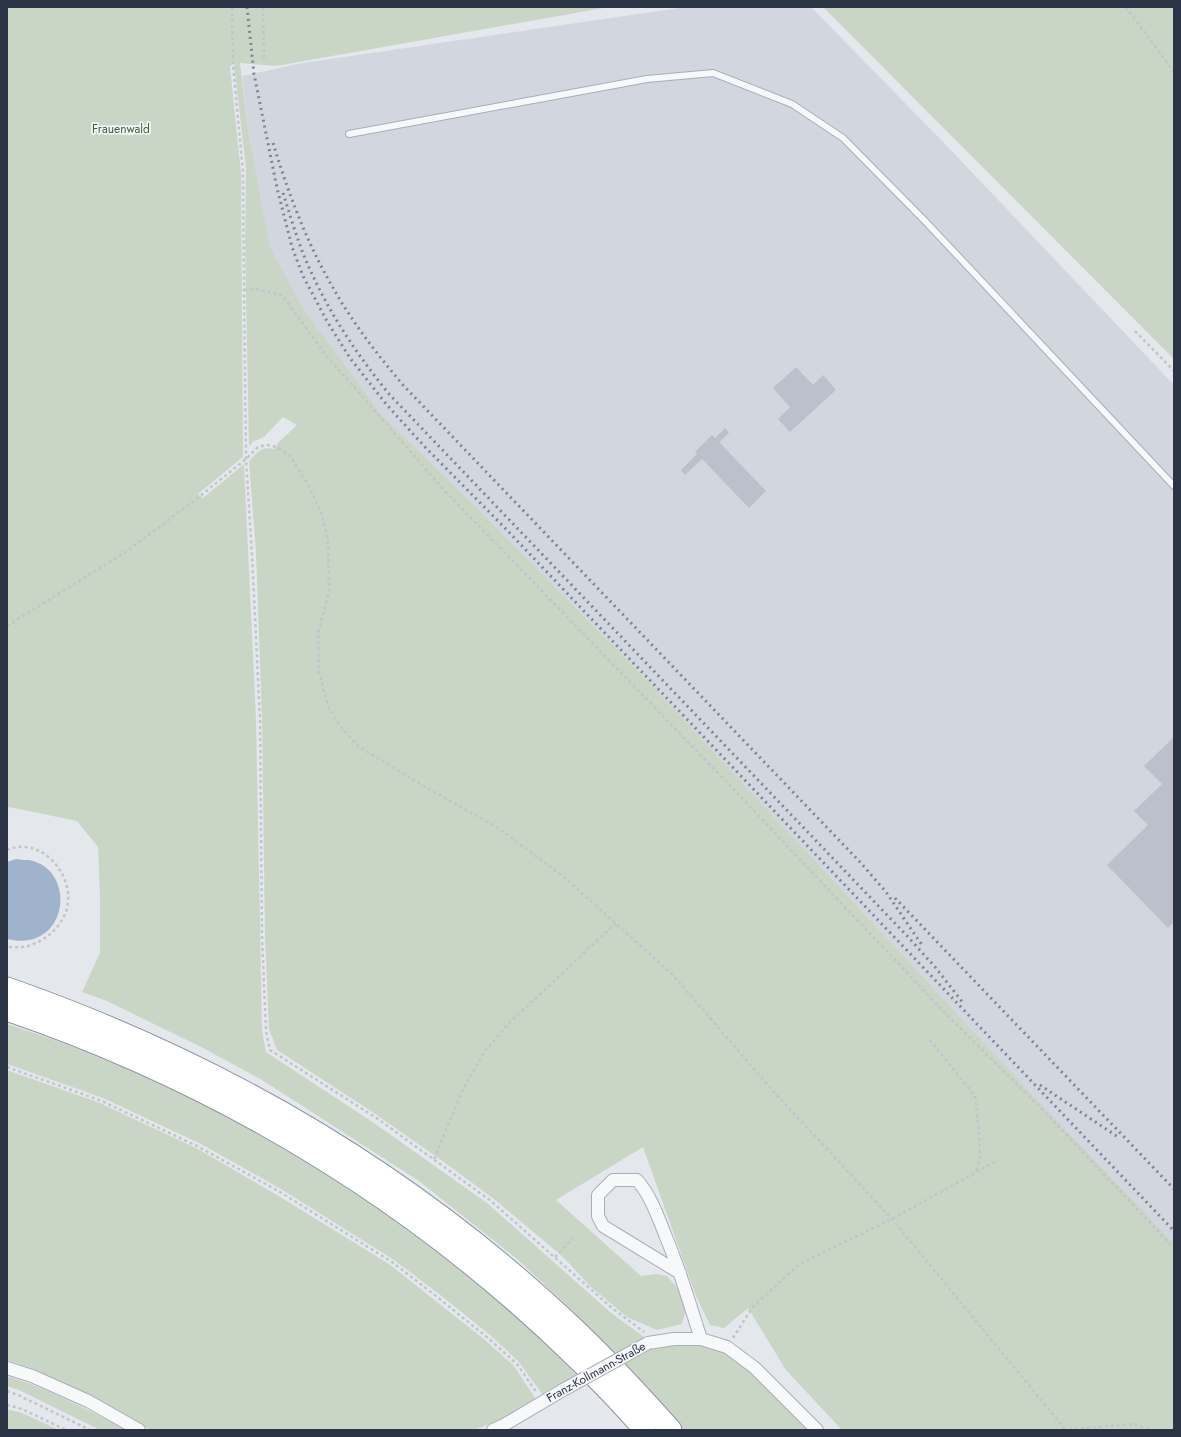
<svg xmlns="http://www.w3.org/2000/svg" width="1181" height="1437" viewBox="0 0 1181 1437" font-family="Jost,sans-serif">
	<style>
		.built { fill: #d2d6de }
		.green { fill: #c9d6c5 }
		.water { fill: #9fb4cc }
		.building { fill: #bbc0ca }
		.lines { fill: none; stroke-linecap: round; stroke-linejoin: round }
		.lane-casing { stroke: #a9aeb7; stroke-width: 8 }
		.street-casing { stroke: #a9aeb7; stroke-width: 14 }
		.highway-casing { stroke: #8b94a3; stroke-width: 23 }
		.path { stroke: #c2c5cb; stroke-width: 2.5; stroke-dasharray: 3 3; stroke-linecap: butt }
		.lane { stroke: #f7f8fa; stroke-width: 6 }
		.street { stroke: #f7f8fa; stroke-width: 12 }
		.highway { stroke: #fff; stroke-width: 21 }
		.rail { stroke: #7d8696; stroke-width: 3; stroke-dasharray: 2 4; stroke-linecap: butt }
		.street-bridge-casing { stroke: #a9aeb7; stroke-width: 14; stroke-linecap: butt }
		.street-bridge { stroke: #f7f8fa; stroke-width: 12 }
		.labels { text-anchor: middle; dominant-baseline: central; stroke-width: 3.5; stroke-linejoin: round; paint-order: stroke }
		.park-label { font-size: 12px; fill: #3f6138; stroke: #f4f6f9 }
		.street-label { font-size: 12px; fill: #2b3445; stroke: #f4f6f9 }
	</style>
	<rect width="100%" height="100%" fill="#e4e7ec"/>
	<path class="built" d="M686 7H811L944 143 1174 385V1243L1031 1093 648 681 480 511 382 415 303 308 270 247 247 124 242 76 303 63Z"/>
	<path class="green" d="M7 7H609L276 66 240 63 247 124 270 247 303 308 382 415 480 511 648 681 1031 1093 1174 1243V1430H842L786 1370 748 1308 724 1328 710 1325 696 1296 643 1147 556 1200 641 1276 656 1274 667 1276 678 1289 686 1310 682 1324 657 1330 627 1317 591 1287 563 1257 494 1199 441 1160 371 1111 277 1050 269 1029 265 937 262 718 256 553 249 461C259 451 261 446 275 449L278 443 297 425 283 417 264 437 254 441 249 446 245 245 246 168 234 64 230 66 241 174 243 457 198 494 203 498 244 464 256 720 262 1030 266 1052 374 1123 487 1203 610 1312 644 1337 614 1355 573 1311 517 1259 419 1181 262 1080 205 1049 107 1001 82 992 100 953V895L98 847 77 821 9 807 7 808Z
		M823 7H1174V359Z
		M7 1024C221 1093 420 1214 577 1376L543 1395 518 1361 490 1335 439 1294 394 1260 281 1189 201 1144 103 1098 7 1064Z
		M7 1070 100 1103 198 1149 277 1195 389 1264 485 1340 514 1366 537 1401 502 1420 473 1430H151L91 1397 34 1369 7 1360Z
		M673 1345C682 1345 692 1343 701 1345 742 1351 781 1401 808 1430H684L622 1365 654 1348Z
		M7 1376C49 1389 88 1410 127 1430H100L19 1390 7 1386Z
		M7 1409 22 1413 59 1430H7Z"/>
	<path class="water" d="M16 859C20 860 25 860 29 860 79 870 68 954 7 939V862Z"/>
	<path class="building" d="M796 367 813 385 823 375 836 390 790 432 778 419 790 407 773 388Z
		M725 428 729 433 719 442 766 491 749 508 702 459 685 475 681 470 697 454 695 452 712 435 715 438Z
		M1174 737V922L1168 928 1107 865 1148 825 1134 811 1162 784 1144 766Z"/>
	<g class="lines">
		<g class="lane-casing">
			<path id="lane" d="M349 134 647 79 713 73 792 104 843 138 925 221 1174 486"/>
		</g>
		<g class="street-casing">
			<path id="street" d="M680 1273 603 1226 598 1216V1195L613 1180H637C651 1196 658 1217 666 1237 680 1270 690 1305 701 1339
				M648 1343 674 1339H701L727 1347 755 1368 817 1430
				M7 1368 32 1376 88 1401 139 1430
				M493 1430 504 1425 563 1390"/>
		</g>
		<g class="highway-casing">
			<path id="highway" d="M7 988C216 1061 402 1168 564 1319 602 1354 637 1392 671 1430
				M7 1010C253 1094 472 1236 645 1430"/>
		</g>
		<path class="path" d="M232 7 233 65 243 172 244 290 246 459 252 555 260 720 262 937 266 1031 270 1050 378 1119 491 1201 612 1308 644 1332
			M263 7 264 61
			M1126 7 1174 72
			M244 290 256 289 282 295 325 354 445 491 722 777 948 1016 1046 1113 1174 1248
			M1135 331 1174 371
			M7 626 127 551 199 497 246 459 258 447 267 445 277 447 291 457 310 488 322 515 328 539 329 592 318 633 319 672 329 709 340 726 358 746 420 784 495 826 563 876 672 974 773 1091 892 1219 1065 1429
			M7 850C11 849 15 847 19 847 53 844 80 889 63 918 56 932 43 941 28 946 22 948 13 947 7 947
			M930 1040 975 1096 979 1131 980 1156 976 1172
			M7 1067 102 1101 199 1147 280 1192 392 1262 436 1296 488 1338 517 1364 537 1393
			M434 1159 463 1089 484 1052 509 1023 616 923
			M555 1257 573 1238
			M733 1338 752 1308 798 1265 892 1219 998 1160
			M7 1391 18 1395 90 1430
			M7 1405 22 1409 66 1430
			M1063 1430 1132 1424 1152 1430"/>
		<use href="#lane" class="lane"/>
		<use href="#street" class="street"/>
		<use href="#highway" class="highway"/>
		<path class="rail" d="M247 7 254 74 277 188 292 247 303 276 328 323 350 358 386 404 425 447 505 528 1174 1231
			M273 143C288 192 306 241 332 286 352 322 377 354 403 385L860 862 886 892 922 945
			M283 193C292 221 300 250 313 276 333 319 359 357 389 394L910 939 935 967 964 1004
			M895 898 1174 1189
			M1040 1085 1118 1137"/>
		<g class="street-bridge-casing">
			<path id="street-bridge" d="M563 1390 648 1343"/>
		</g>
		<use href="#street-bridge" class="street-bridge"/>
	</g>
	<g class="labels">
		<g class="park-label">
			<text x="121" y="129">Frauenwald</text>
		</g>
		<g class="street-label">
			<text transform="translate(596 1372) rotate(-29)">Franz-Kollmann-Straße</text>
		</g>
	</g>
	<rect width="1181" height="1437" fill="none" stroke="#2b3445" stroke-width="16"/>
</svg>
